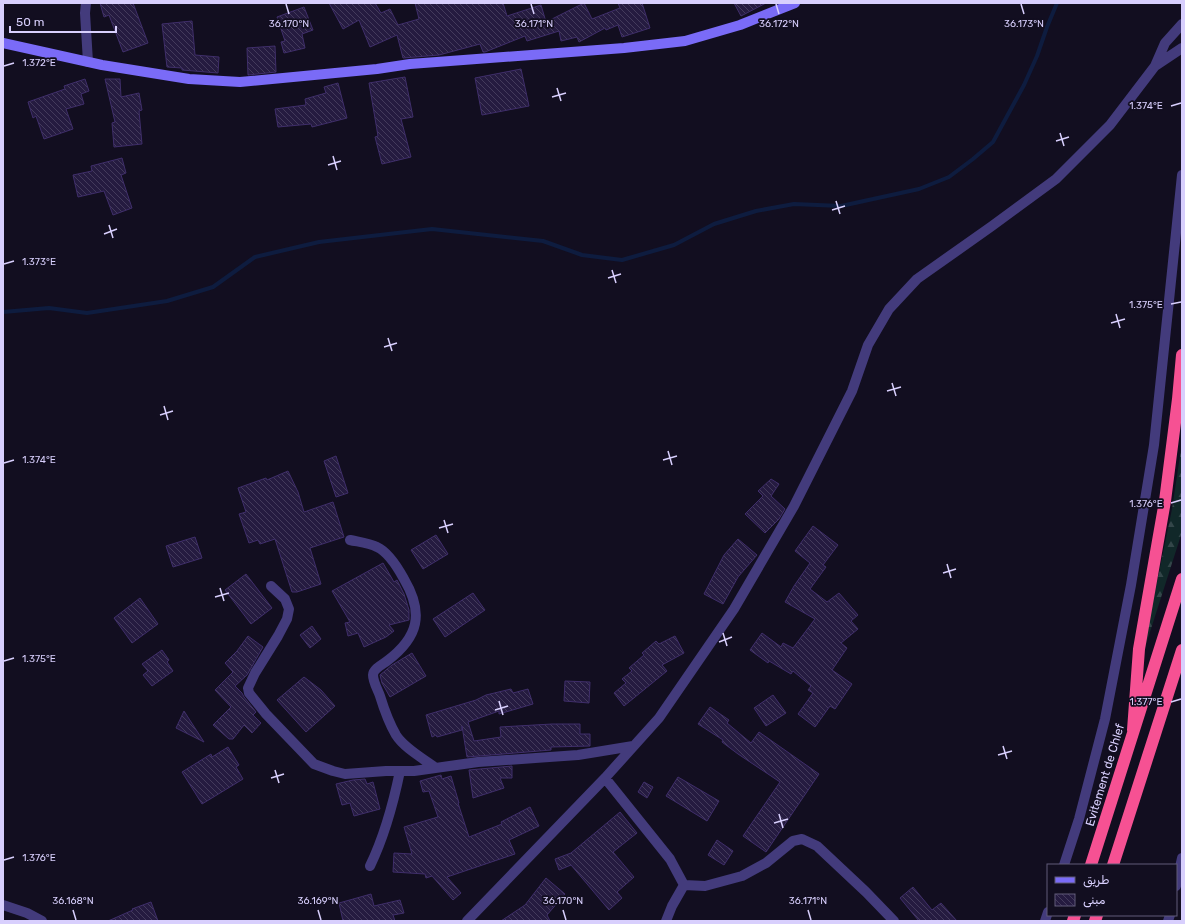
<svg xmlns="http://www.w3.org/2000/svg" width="1185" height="924" viewBox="0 0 1185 924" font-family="Rubik,'Noto Sans Arabic',sans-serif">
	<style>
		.forest { fill: url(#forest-firs) }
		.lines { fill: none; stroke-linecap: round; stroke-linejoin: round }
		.stream { stroke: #0e1c3f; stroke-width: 4 }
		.building { fill: url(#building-back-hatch); stroke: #3f2e6a }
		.street { stroke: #433b7c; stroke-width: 10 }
		.secondary { stroke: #7a6bf7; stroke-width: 10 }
		.highway { stroke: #f65193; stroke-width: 12 }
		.ticks { fill: none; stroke: #d8cffd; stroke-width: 1.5 }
		.labels { text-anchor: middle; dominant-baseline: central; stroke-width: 3.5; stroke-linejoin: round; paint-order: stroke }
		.street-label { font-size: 12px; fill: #d8cffd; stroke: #120e20 }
		.ticks-label { font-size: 10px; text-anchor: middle; fill: #d8cffd; stroke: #120e20; stroke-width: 3.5; stroke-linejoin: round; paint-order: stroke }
	</style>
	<defs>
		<pattern id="forest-firs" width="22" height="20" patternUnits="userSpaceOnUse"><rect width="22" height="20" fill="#112829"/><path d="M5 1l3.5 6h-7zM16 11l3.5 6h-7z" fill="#334649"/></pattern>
		<pattern id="building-back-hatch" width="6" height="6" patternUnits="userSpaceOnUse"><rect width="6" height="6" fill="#251b40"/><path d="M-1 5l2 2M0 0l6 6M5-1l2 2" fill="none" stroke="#443b5c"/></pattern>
	</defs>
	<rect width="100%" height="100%" fill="#120e20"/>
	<path class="forest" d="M1182 443V532L1141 660 1172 509Z"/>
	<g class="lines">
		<path class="stream" d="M3 312 49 308 87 313 167 301 213 287 255 257 319 242 432 229 543 241 582 255 622 260 674 245 714 224 756 211 794 204 841 206 919 189 949 177 973 159 993 142 1024 85 1037 56 1047 27 1057 3"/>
	</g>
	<path class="building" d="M100 3H133L148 43 123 52 109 15 104 17Z
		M329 3H375L381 13 390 9 398 25 419 19 415 3H503L507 16 541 5 546 22 584 3 592 19 620 8 618 3H642L650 28 622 37 618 25 606 30 605 28 579 42 577 37 561 41 559 31 527 41 525 36 485 52H483L480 44 439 55 403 58 397 35 370 47 359 20 343 29Z
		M734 3H766L741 16Z
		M304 7 313 30 302 34 305 48 284 53 281 42 285 41 277 17Z
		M192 21 195 55 219 57 218 73 182 70V68L167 67 162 24Z
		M275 46 276 72 248 75 247 48Z
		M521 69 529 106 482 115 475 78Z
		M405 77 413 117 401 119 411 157 382 164 375 137 378 136 369 83Z
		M85 79 89 91 81 94 84 104 66 109 73 129 44 139 36 116 33 118 28 102 65 89 64 86Z
		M105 79H120L121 97 139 93 142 110 139 111 142 144 114 147 112 123 115 122Z
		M338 83 347 118 312 127 311 124 278 127 275 109 306 105 305 99 326 93 324 87Z
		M122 158 126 173 121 175 132 208 113 215 104 191 78 197 73 175 92 171 91 166Z
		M336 456 348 493 336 497 324 461Z
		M288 471 298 492 304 512 333 502 344 537 310 548 321 584 297 592H292L275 539 260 544 258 540 249 543 239 514 246 512 238 488 266 478 267 480Z
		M771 479 779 484 771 496 785 509 779 519 765 533 745 514 763 496 758 491Z
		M813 526 838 545 823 565 826 567 810 589 827 602 839 593 858 615 851 621 858 629 841 643 847 648 832 670 852 684 835 709 830 706 815 727 798 714 813 693 808 690 811 686 793 671 791 674 769 661 768 663 750 650 762 633 781 647 783 643 793 648 815 619 785 602 794 586 810 563 795 551Z
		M436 535 448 554 423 569 411 550Z
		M195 537 202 558 173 567 166 546Z
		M738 539 757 555 738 577 723 604 704 594 724 555Z
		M383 563 394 582 397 580 404 594 409 610V620L389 625 394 631 386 637 364 647 358 633 348 636 345 623 350 622 332 591Z
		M246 574 272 608 251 624 225 590Z
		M473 593 485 610 445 637 433 619Z
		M140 598 158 624 132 643 114 618Z
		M312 626 321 639 310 648 300 635Z
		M248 636 263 647 247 675 235 686 242 693 244 697 256 712 253 715 261 723 252 733 244 725 233 739H229L213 725 231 707 215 690 233 672 225 663 237 651Z
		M675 636 684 653 662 665 667 671 624 706 614 693 626 683 622 679 632 671 629 668 644 655 642 653 656 641 659 644Z
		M162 650 169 660 167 662 173 671 152 686 143 675 148 671 142 664Z
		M412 653 426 676 390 697 382 683 380 675 392 665Z
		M304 677 321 690 335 706 306 732 277 700Z
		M565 681 590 682 589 703 564 701Z
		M511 689 513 693 528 689 533 704 499 714V711L468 722 474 741 501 737 500 727 552 724H580V734H590V746L551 747V750L467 757 462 726V730L437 737 436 735 432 737 426 715 476 700 486 695Z
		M773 695 786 713 766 726 754 708Z
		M710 707 729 720 727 723 751 743 759 732 819 774 766 852 743 836 780 782 738 754 722 742 723 740 698 724Z
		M184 711 204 742 176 728Z
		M228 747 239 765 236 767 243 779 202 804 182 772 211 754 212 757Z
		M512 766V778H500L504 788 473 798 469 770Z
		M441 775 442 779 451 776 459 803H458L469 837 502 824 501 822 530 807 539 826 509 840 515 854 447 877 461 893 453 900 432 876 426 878 425 874 393 872 394 853 412 854 404 827 438 817 429 791 423 792 420 781Z
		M678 777 719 801 707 821 666 796Z
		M365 779 367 784 373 782 380 809 354 816 350 803 342 805 336 784 353 780Z
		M644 782 653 787 647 798 638 792Z
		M620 812 637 833 613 852 634 877 617 892 622 898 609 910 571 865 559 870 555 859 571 853Z
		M717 840 733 851 724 865 708 855Z
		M546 878 565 894 547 915 550 921H501L525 905Z
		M913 887 932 910 941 903 957 921H919L900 898Z
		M371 894 374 906 400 900 404 913 393 915 395 921H343L339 903Z
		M151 902 158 921H108L133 910 132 909Z"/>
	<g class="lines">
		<path class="street" d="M86 3 85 13 88 62
			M1155 66 1182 48
			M350 540C359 542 369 543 377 547 388 552 398 568 404 579 424 613 419 637 387 661 383 664 373 669 373 675 373 682 378 690 380 696 384 709 389 723 396 735 404 748 424 759 436 768
			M271 586 285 599 289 609 287 619 278 636 255 673 248 688 249 693 266 714 314 764 333 771 345 774 386 771H414L478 762 578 755 633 746
			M605 778 670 859 684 885
			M1064 865 1079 819 1105 719 1131 585 1154 445 1182 175
			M370 866C385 835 393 805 400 771
			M684 885 705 886 742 876 766 863 793 841 802 839 817 846 866 892 894 921
			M1176 886 1182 858
			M3 905 27 913 42 921
			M467 921 605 778 659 718 734 609 794 506 852 391 868 345 889 309 917 279 992 226 1056 179 1110 125 1155 66 1165 43 1182 24
			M666 921 672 906 684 885
			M1045 921 1048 912
			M1168 921 1170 915"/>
		<path class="secondary" d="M3 43 102 65 189 79 240 82 377 69 410 64 624 48 685 41 740 25 795 3"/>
		<path class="highway" d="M1133 730 1139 649 1165 501 1178 399 1182 355
			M1091 865 1182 579
			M1113 865 1182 650
			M1073 921 1075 915
			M1095 921 1097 915"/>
	</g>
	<path class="ticks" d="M286 4 289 14M531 4 534 14M776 4 779 14M1021 4 1024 14M4 66 14 63M557 88 561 101M552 97 566 93M1171 106 1181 103M1060 133 1064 146M1056 141 1069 137M333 156 337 170M328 165 341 161M836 201 840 214M832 210 845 206M109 225 113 238M104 234 117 229M4 264 14 261M612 270 616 283M608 278 621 274M1171 304 1181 302M1116 314 1120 328M1111 323 1125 319M388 338 392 351M384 347 397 343M892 383 896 396M887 391 901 387M164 406 168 420M160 415 173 411M668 451 672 465M663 460 677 456M4 463 14 460M1171 503 1181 500M444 520 448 533M439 528 453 524M947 564 951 578M943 573 956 569M220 588 224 601M215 597 229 593M723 633 727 646M719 642 732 637M4 661 14 658M499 701 503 715M1171 702 1181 699M495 710 508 706M1003 746 1007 759M998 755 1012 751M275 770 279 783M271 778 284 774M779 814 783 828M774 823 788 819M4 860 14 857M73 910 76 920M318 910 321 920M563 910 566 920M808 910 811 920"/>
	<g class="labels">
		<g class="street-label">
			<text transform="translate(1105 775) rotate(-73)">Evitement de Chlef</text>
		</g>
	</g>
	<g class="ticks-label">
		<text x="289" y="27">36.170°N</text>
		<text x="534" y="27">36.171°N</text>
		<text x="779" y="27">36.172°N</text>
		<text x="1024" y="27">36.173°N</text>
		<text x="39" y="66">1.372°E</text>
		<text x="1146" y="109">1.374°E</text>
		<text x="39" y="265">1.373°E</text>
		<text x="1146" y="308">1.375°E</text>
		<text x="39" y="463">1.374°E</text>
		<text x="1146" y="507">1.376°E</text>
		<text x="39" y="662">1.375°E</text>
		<text x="1146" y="705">1.377°E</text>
		<text x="39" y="861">1.376°E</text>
		<text x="73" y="904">36.168°N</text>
		<text x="318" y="904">36.169°N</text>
		<text x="563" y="904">36.170°N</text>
		<text x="808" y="904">36.171°N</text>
	</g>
	<rect width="1185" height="924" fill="none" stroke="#d8cffd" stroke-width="8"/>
	<rect x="1047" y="864" width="130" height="52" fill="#120e20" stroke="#615b78"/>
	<rect x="1055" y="877" width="20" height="6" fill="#7a6bf7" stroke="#615b78"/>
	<text x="1083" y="884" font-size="12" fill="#d8cffd">طريق</text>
	<rect x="1055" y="894" width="20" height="12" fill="url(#building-back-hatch)" stroke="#615b78"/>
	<text x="1083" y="904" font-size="12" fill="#d8cffd">مبنى</text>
	<path d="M10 26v6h106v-6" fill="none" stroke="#d8cffd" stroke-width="2"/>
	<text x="16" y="26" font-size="12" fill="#d8cffd" stroke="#120e20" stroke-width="3" paint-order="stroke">50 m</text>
</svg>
